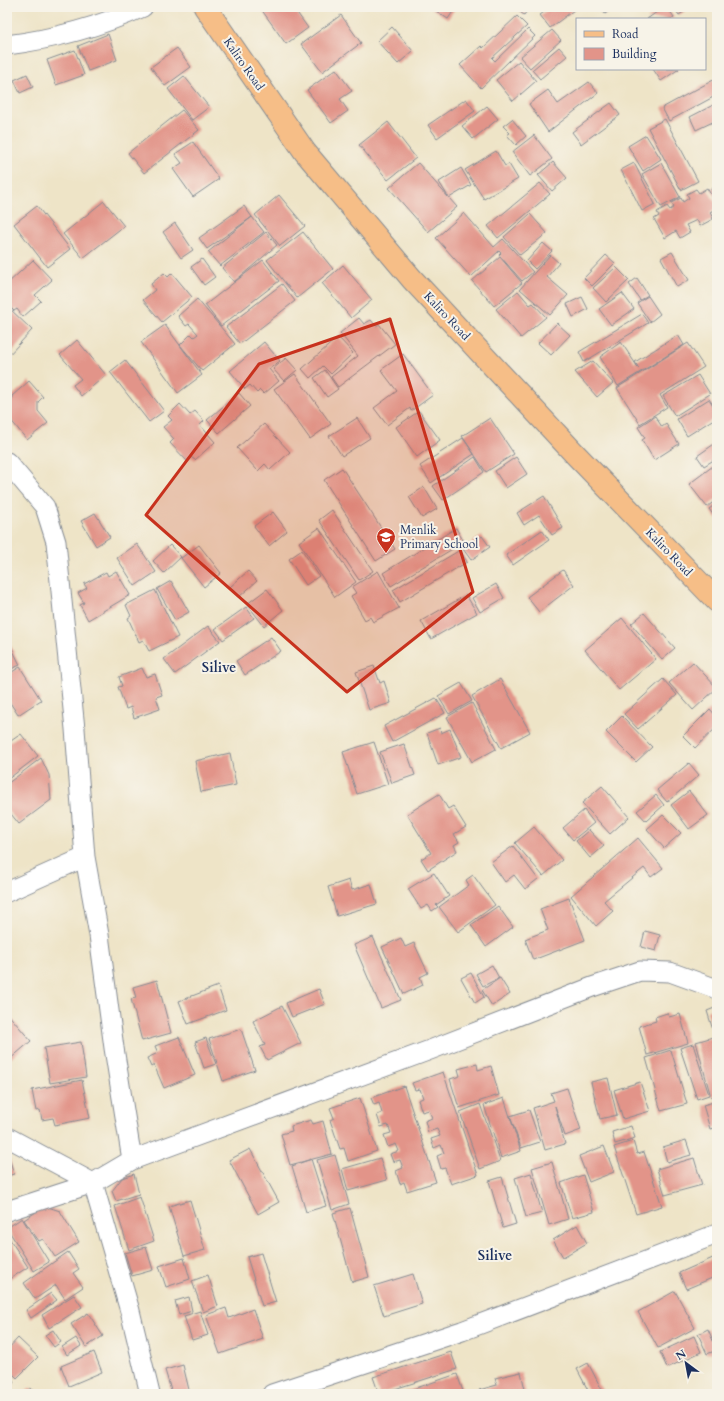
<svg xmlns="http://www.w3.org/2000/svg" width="724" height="1401" viewBox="0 0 724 1401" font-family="Cardo,serif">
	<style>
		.building { fill: #e29489 }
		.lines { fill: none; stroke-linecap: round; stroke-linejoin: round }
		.minor-casing { stroke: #848a92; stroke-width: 21 }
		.major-casing { stroke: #848a92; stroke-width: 24 }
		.minor { stroke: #fff; stroke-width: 19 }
		.major { stroke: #f6be87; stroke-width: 22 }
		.marked { fill: #c8321e; fill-opacity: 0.2; stroke: #c8321e; stroke-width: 3; stroke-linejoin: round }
		.labels { text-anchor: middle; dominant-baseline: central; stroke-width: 4; stroke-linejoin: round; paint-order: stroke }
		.street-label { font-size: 12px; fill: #1b2f5e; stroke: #f7f3e8 }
		.poi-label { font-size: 12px; fill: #1b2f5e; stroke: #f7f3e8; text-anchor: start }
		.quarter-label { font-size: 14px; font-weight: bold; fill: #1b2f5e; stroke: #f7f3e8 }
	</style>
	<rect width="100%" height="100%" fill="#f7f3e8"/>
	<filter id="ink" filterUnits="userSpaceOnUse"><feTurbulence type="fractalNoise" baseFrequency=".025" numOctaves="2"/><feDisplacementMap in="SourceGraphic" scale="8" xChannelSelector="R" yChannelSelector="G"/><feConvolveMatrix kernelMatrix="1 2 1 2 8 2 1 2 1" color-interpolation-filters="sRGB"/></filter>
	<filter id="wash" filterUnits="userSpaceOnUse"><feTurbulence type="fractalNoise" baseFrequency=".012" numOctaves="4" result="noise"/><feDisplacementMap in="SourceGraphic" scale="16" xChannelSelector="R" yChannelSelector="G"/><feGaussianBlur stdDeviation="0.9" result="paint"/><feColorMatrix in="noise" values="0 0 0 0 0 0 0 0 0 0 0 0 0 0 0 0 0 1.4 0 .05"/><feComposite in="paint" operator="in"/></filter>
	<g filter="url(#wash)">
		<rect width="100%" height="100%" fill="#eee4c7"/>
		<g id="blocks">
			<path class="building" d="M263 7H293L308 28 286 44 261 9Z
				M430 7H456L448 19Z
				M513 7H530L524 15Z
				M551 7H578L550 28 540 15Z
				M600 7H615L605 14Z
				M664 7H667L674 17 671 19H647Z
				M673 7H691L679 15Z
				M341 15 361 43 322 72 301 44Z
				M517 16 527 26 492 58 495 61 528 29 535 36 481 88 460 65 481 46 483 48Z
				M392 27 413 51 398 64 377 41Z
				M552 30 561 40 530 68 520 57Z
				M108 34 117 60 88 71 78 46Z
				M559 47 567 56 540 79 532 70Z
				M177 48 191 67 165 86 151 67Z
				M75 50 84 75 56 85 47 60Z
				M519 61 536 81 513 101 496 80Z
				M336 69 352 91 340 99 348 111 331 123 307 90Z
				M653 69H679L661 81Z
				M27 74 33 87 20 93 14 80Z
				M184 76 209 107 192 120 168 89Z
				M717 78V95L669 121 662 108Z
				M589 82 598 93 548 132 529 104 548 90 558 104Z
				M466 99 475 111 437 138 428 125Z
				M611 103 620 115 581 144 572 132Z
				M717 103V120L696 130 690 117Z
				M487 106 498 119 473 139 462 126Z
				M182 110 199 130 144 173 128 153Z
				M512 119 526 136 516 145 507 135 510 133 503 126Z
				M665 119 698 181 681 190 648 128Z
				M388 122 416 158 388 180 359 145Z
				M534 135 552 159 530 176 512 152Z
				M646 135 661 159 643 171 628 146Z
				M193 142 219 179 193 197 173 169 182 163 175 154Z
				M496 151 505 166 509 164 518 179 484 199 465 170Z
				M553 162 567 178 552 191 538 175Z
				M418 163 457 207 428 232 389 188Z
				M634 163 655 204 642 211 621 170Z
				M661 163 680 197 661 207 642 174Z
				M461 168 471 185 449 198 439 182Z
				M540 183 550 194 498 238 488 226Z
				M717 186V200L711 189Z
				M707 188 717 205V208L710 212 713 219 700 226 697 220 686 225 690 232 680 238 676 231 665 238 654 219 659 216 657 212 667 206 670 210 674 207 671 203 681 198 683 202 689 198 687 194 696 189 699 193Z
				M279 195 305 226 280 246 255 215Z
				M104 201 124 226 83 258 63 234Z
				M37 206 70 249 47 267 14 224Z
				M244 206 252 217 207 249 199 238Z
				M464 213 494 247 503 239 533 272 522 281 499 255 501 253 499 251 471 277 436 238Z
				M530 214 547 233 520 255 504 237Z
				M252 217 264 232 220 266 208 252Z
				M175 223 193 250 181 258 163 232Z
				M266 232 277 245 234 282 222 268Z
				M303 232 333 269 297 298 267 260Z
				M543 243 552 251 535 269 527 261Z
				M672 252 689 280 677 287 661 258Z
				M550 255 559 263 547 277 568 295 550 315 520 289Z
				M606 255 615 263 592 286 584 278Z
				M500 257 522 283 494 306 472 281Z
				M202 259 215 277 204 285 191 267Z
				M33 260 52 280 35 295 41 301 23 317 17 309 14 311 7 304V284Z
				M263 260 279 281 221 326 205 305Z
				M343 265 372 300 351 318 322 283Z
				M616 267 629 280 606 302 593 288Z
				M164 273 168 277 172 273 192 297 162 322 143 300 155 290 151 284Z
				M637 278 648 295 640 300 629 284Z
				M282 284 295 301 240 344 226 327Z
				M518 291 530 305 533 303 546 317 521 338 496 309Z
				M622 293 634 309 611 325 599 309Z
				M648 296 660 314 650 322 637 303Z
				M582 297 588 309 573 317 567 304Z
				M197 299 235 344 202 371 180 345 191 334 194 337 198 334 189 324 186 326 178 316Z
				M7 306 32 330 7 357Z
				M642 314 648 323 584 362 579 352Z
				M359 318 364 324 371 320 376 326 379 324 395 344 338 387 331 377 358 356 340 333Z
				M557 323 570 335 551 355 538 343Z
				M165 325 202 375 178 393 141 342Z
				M678 335 684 345 618 386 600 357 621 342 639 369 635 362Z
				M338 337 353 353 331 374 323 366 310 378 302 369Z
				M77 340 106 375 81 396 73 385 81 379 60 355Z
				M264 342 280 361 269 369 279 381 264 394 260 390 257 393 250 385 245 389 230 371Z
				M688 343 704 367 660 395 667 407 640 424 617 388Z
				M403 354 433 395 411 411 410 408 387 425 374 408 397 391 381 370Z
				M286 358 297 370 284 381 273 369Z
				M125 360 164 411 149 422 110 372Z
				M593 361 613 383 597 397 575 372Z
				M325 370 338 389 327 397 314 378Z
				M295 374 331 424 310 439 274 389Z
				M698 375 710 394 675 416 663 396Z
				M29 381 43 397 38 402V411L48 423 27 440 10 419 12 396Z
				M239 393 250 406 219 433 207 420Z
				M709 399 717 411V417L687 436 677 419Z
				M180 404 190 415 195 411 204 421 200 425 215 442 195 460 191 457 187 461 170 443 174 439 163 427 172 420 168 416Z
				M419 411 440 440 417 457 396 427Z
				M655 416 662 427 666 424 679 444 654 460 642 440 645 438 638 427Z
				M357 418 370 438 342 456 329 436Z
				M490 418 514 454 486 472 462 436Z
				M264 424 290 452 270 470 265 464 258 471 237 448Z
				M463 438 474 454 431 483 420 466Z
				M717 442V458L704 466 697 456Z
				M475 457 484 472 443 500 433 486Z
				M516 457 527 474 506 488 495 471Z
				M717 463V499L707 507 689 484Z
				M342 468 395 549 376 561 324 480Z
				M424 487 437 509 422 518 409 497Z
				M544 496 563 528 552 535 539 515 524 525 517 513Z
				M717 503V520L709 509Z
				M332 510 373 571 359 580 319 520Z
				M273 512 287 531 269 546 254 526Z
				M95 513 110 537 96 546 81 521Z
				M319 528 356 582 335 597 299 542Z
				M456 528 464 542 391 586 383 573Z
				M542 530 549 540 513 565 506 555Z
				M482 536 490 547 471 560 463 549Z
				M137 544 156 572 135 586 117 558Z
				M170 545 181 557 164 573 153 561Z
				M199 545 221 573 204 587 181 558Z
				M302 550 319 576 306 585 289 559Z
				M460 550 467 562 400 602 393 590Z
				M563 570 574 585 539 612 527 597Z
				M116 571 130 595 88 620 80 605 84 603 78 593 87 588 84 584 106 572 108 576Z
				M248 571 257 581 239 597 230 587Z
				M378 571 399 608 373 622 370 617 365 620 351 596 356 593 352 587Z
				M171 581 189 612 175 620 157 589Z
				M496 584 504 598 480 612 472 598Z
				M267 589 283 610 264 626 247 604Z
				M155 590 178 637 149 651 143 640 139 642 128 618 131 616 126 605Z
				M466 595 477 613 431 639 421 621Z
				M246 607 254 618 223 640 215 629Z
				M644 613 675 648 662 659 631 624Z
				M622 618 656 659 619 690 585 650Z
				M208 626 220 641 175 674 164 659Z
				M271 637 281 651 245 675 236 661Z
				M7 638 20 665 7 671Z
				M693 662 717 688 693 710 669 683Z
				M374 666 380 683 384 681 391 703 369 710 356 672Z
				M20 667 41 700 18 715 7 698V675Z
				M142 668 146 677 155 674 162 695 156 697 160 709 134 718 131 707 126 709 118 687 122 686 119 677Z
				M500 679 530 732 501 748 472 696Z
				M663 679 677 695 638 729 624 714Z
				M461 683 472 701 449 714 438 696Z
				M436 698 445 713 392 742 384 726Z
				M472 703 496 749 472 762 447 717Z
				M710 709 717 717V727L695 748 683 736Z
				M622 716 652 747 636 762 606 732Z
				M440 728 441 733 450 729 461 757 438 765 427 733Z
				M21 734 38 756 7 780V742L8 743Z
				M374 742 388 784 357 794 343 752Z
				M404 744 415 775 392 783 380 752Z
				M230 753 236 785 201 792 195 761Z
				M41 758 49 775 51 800 19 824 7 809V784Z
				M689 763 699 775 667 802 657 790Z
				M602 786 629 817 610 834 582 803Z
				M689 791 708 815 689 829 671 805Z
				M439 794 448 809 453 806 466 827 454 834 459 842 454 845 457 851 428 870 421 859 431 853 407 814Z
				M656 795 664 805 646 821 637 811Z
				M584 810 594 823 573 840 563 828Z
				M663 815 681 833 664 848 647 829Z
				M534 827 562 860 543 876 515 843Z
				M589 830 604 846 590 858 576 841Z
				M638 838 663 868 651 877 644 868 604 901 613 911 596 926 571 896Z
				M513 846 538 879 525 889 514 875 505 882 491 862Z
				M434 873 449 896 436 905 438 907 432 911 428 905 421 909 408 889Z
				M473 875 495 905 458 932 439 907 469 885 466 880Z
				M349 880 352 890 371 884 377 904 337 916 328 887Z
				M569 898 585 940 533 960 525 939 548 930 540 909Z
				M498 906 513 927 486 947 471 925Z
				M645 931 660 935 656 951 641 947Z
				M373 937 401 1000 381 1008 354 945Z
				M401 938 405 947 414 943 428 973 420 977 423 985 404 994 382 947Z
				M492 965 499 978 483 986 476 974Z
				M471 973 484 997 475 1003 461 978Z
				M500 978 510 994 492 1006 482 990Z
				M157 980 171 1033 142 1041 131 999 136 998 133 987Z
				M218 986 226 1010 188 1024 179 1001Z
				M319 989 325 1004 292 1017 286 1003Z
				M282 1006 301 1043 267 1060 260 1047 265 1045 253 1021Z
				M717 1007V1043L707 1011Z
				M7 1013 31 1041 9 1060 7 1058Z
				M667 1013 669 1017 680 1014 688 1043 647 1055 639 1026 656 1021 655 1017Z
				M241 1029 255 1070 223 1081 209 1039Z
				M179 1037 195 1075 164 1088 154 1065 151 1067 147 1058 158 1053 155 1046Z
				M713 1037 717 1052V1095L711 1097 696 1042Z
				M206 1038 216 1064 204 1068 195 1042Z
				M81 1042 86 1077 50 1083 44 1048Z
				M693 1044 709 1095 697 1099 680 1048Z
				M671 1050 687 1104 661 1111 646 1058Z
				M477 1064 478 1070 491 1066 499 1095 459 1108 450 1079 460 1076 458 1069Z
				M443 1072 478 1175 451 1184 445 1168 441 1169 437 1156 444 1153 441 1145 434 1148 431 1139 440 1136 437 1129 428 1132 425 1121 432 1118 429 1110 422 1112 418 1100 423 1098 420 1089 415 1090 412 1083Z
				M608 1078 617 1115 600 1119 591 1082Z
				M82 1080 90 1118 55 1125 53 1118 42 1120 40 1110 36 1111 32 1090Z
				M640 1082 650 1111 623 1119 614 1090Z
				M404 1086 436 1182 407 1191 404 1182 400 1184 396 1171 403 1168 400 1160 393 1162 390 1154 399 1151 396 1144 388 1147 384 1135 391 1133 388 1125 381 1127 377 1115 382 1113 379 1103 374 1105 371 1098Z
				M567 1088 581 1130 565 1136 555 1106 565 1144 545 1150 533 1108 554 1101 551 1093Z
				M360 1098 377 1151 348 1161 344 1148 340 1149 330 1120 334 1118 330 1108Z
				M504 1098 521 1151 501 1158 484 1105Z
				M717 1101V1127L710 1129 703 1105Z
				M480 1104 500 1161 480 1169 460 1112Z
				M529 1110 540 1142 521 1148 510 1116Z
				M311 1120 313 1124 323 1121 332 1154 290 1165 281 1134 292 1131 291 1126Z
				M631 1126 635 1138 615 1144 612 1132Z
				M686 1140 691 1155 667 1162 663 1147Z
				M633 1141 637 1154 644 1152 662 1206 636 1214 614 1147Z
				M604 1146 614 1172 589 1182 579 1156Z
				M250 1149 279 1202 258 1214 229 1160Z
				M7 1151 14 1174 7 1176Z
				M335 1155 349 1204 332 1210 317 1160Z
				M380 1158 387 1180 348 1191 342 1169Z
				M694 1158 702 1185 665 1195 657 1169Z
				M311 1159 326 1206 306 1212 292 1166Z
				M552 1162 568 1219 549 1225 532 1168Z
				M531 1173 542 1213 526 1217 515 1178Z
				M134 1174 139 1194 116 1201 112 1191 122 1178Z
				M583 1175 594 1212 572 1218 561 1183Z
				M502 1177 516 1224 503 1228 489 1181Z
				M140 1197 154 1241 129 1250 115 1206Z
				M190 1200 205 1250 184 1256 169 1206Z
				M45 1206 60 1211 79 1242 55 1257 43 1239 39 1241 24 1220Z
				M350 1208 369 1277 352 1282 333 1213Z
				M22 1218 49 1262 34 1271 7 1228Z
				M577 1225 587 1243 563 1257 553 1240Z
				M7 1235 28 1267 8 1280 7 1279Z
				M146 1247 153 1270 132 1276 125 1253Z
				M68 1252 79 1269 73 1273 83 1287 65 1299 56 1285 35 1299 24 1283Z
				M261 1253 276 1302 262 1306 247 1257Z
				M715 1257 717 1262V1276L686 1289 679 1273Z
				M184 1258 190 1279 166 1287 159 1266Z
				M413 1274 422 1304 384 1316 374 1286Z
				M208 1275 218 1306 203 1312 192 1281Z
				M675 1291 695 1328 658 1348 638 1312Z
				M51 1293 57 1300 31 1318 26 1310Z
				M74 1295 82 1307 49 1328 42 1315Z
				M189 1297 192 1311 179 1315 175 1301Z
				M226 1308 229 1318 253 1309 263 1339 220 1354 206 1315Z
				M200 1311 208 1335 192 1340 184 1316Z
				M88 1313 103 1336 86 1347 71 1324Z
				M708 1329 717 1350 707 1354 698 1334Z
				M53 1330 61 1342 54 1347 45 1335Z
				M694 1336 701 1352 667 1368 660 1352Z
				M18 1338 38 1357 17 1378 7 1368V1350Z
				M76 1338 81 1346 67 1355 62 1347Z
				M94 1352 102 1372 69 1386 61 1366Z
				M451 1352 457 1369 379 1394 373 1377Z
				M588 1363 604 1394H590L577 1369Z
				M183 1365 190 1394H172L165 1370Z
				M521 1372 526 1394H480L479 1390 497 1385 495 1378Z
				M457 1374 464 1394H399Z
				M7 1377 14 1382 7 1391Z
				M31 1388 35 1394H23Z"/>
		</g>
	</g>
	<g filter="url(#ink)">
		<use href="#blocks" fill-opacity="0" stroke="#848a92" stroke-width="1"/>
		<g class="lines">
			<g class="minor-casing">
				<path id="minor" d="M7 45C54 39 99 27 143 7
					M7 462 45 507 56 542 75 729 85 857 99 935 114 1048 132 1160
					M7 892 85 857
					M7 1137 93 1183 130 1311 150 1394
					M7 1211 93 1183 132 1160 430 1050 592 987 640 971 670 972 717 989
					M272 1394 462 1331 717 1234"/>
			</g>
			<g class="major-casing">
				<path id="major" d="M205 7 305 152 412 279 575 454 717 601"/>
			</g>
			<use href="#minor" class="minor"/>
			<use href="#major" class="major"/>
		</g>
	</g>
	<path class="marked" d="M390 319 473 592 347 692 146 515 259 364Z"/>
	<defs>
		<g id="school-pin" transform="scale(1)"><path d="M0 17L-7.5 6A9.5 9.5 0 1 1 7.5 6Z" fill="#c8321e" stroke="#f7f3e8"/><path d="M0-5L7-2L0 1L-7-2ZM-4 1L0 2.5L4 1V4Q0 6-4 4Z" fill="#fff"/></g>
	</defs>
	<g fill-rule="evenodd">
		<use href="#school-pin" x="386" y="537"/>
	</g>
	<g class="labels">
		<g class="street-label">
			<text transform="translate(244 64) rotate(55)">Kaliro Road</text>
			<text transform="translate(447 316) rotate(47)">Kaliro Road</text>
			<text transform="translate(669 552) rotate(46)">Kaliro Road</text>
		</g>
		<g class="poi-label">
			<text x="400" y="530">Menlik<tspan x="400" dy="14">Primary School</tspan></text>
		</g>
		<g class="quarter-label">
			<text x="219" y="667">Silive</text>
			<text x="495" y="1255">Silive</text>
		</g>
	</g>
	<rect width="724" height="1401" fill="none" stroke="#f7f3e8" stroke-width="24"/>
	<rect x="576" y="18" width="130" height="52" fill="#f7f3e8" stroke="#9fa5b1"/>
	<rect x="584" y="31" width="20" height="6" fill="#f6be87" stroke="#9fa5b1"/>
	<text x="612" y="38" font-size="12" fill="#1b2f5e">Road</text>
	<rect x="584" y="48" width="20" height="12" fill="#e29489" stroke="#9fa5b1"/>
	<text x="612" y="58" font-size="12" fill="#1b2f5e">Building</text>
	<g transform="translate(686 1363) rotate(328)" stroke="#f7f3e8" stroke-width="3" paint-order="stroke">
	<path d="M0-3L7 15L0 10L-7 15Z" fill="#1b2f5e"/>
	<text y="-6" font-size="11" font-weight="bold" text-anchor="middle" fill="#1b2f5e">N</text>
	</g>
</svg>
